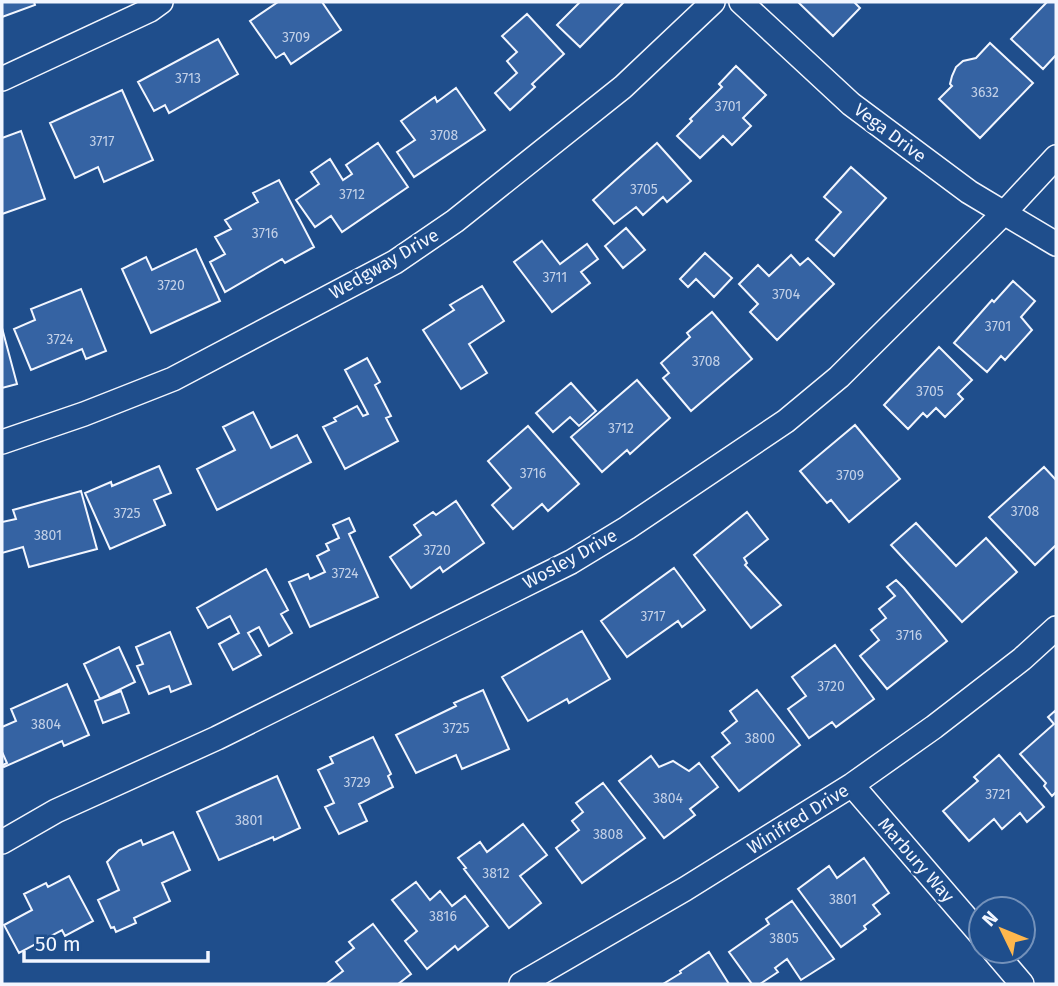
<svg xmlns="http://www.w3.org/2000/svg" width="1058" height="986" viewBox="0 0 1058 986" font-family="'Fira Sans',sans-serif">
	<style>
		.building { fill: #3563a3; stroke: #f2f6ff; stroke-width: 2 }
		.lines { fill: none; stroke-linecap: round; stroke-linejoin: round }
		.street-casing { stroke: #f2f6ff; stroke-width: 26 }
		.street { stroke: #1f4e8c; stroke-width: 23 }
		.labels { text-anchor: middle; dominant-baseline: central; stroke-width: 5; stroke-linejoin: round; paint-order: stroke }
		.number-label { font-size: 14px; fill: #c3d1e8 }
		.street-label { font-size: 18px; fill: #f2f6ff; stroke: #1f4e8c }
	</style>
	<rect width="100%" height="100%" fill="#1f4e8c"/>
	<path class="building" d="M2 2H34L35 5 2 17Z
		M278 2H322L341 30 291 64 284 53 276 58 250 21Z
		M580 2H624L580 47 557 25Z
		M800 2H856L855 3 860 8 833 36 799 3Z
		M1047 2H1056V55L1043 69 1011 39Z
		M527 14 564 54 532 84 535 87 510 110 495 93 517 73 507 61 517 52 502 36Z
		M218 39 238 74 169 113 165 105 154 111 138 82Z
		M990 43 1033 83 980 138 939 99 952 86 950 84 952 76 956 67 963 61 976 58Z
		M736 66 766 95 743 118 751 126 732 145 723 136 700 158 677 136 692 121 690 119 722 87 719 84Z
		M456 88 485 130 414 177 397 152 415 140 401 121 435 97 437 102Z
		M122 90 153 160 104 182 98 167 75 178 50 123Z
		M21 131 45 199 2 214V138Z
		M378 143 408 187 342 232 331 216 315 227 296 200 319 184 311 172 330 159 343 180 352 174 346 165Z
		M657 143 691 181 667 202 663 197 643 215 636 207 614 224 593 200Z
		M851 167 886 198 834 256 816 240 841 212 824 197Z
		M279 180 314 247 285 263 282 259 225 292 210 262 225 254 215 237 231 229 225 220 258 202 253 193Z
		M626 228 645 250 623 268 605 246Z
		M542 241 560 264 587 244 598 259 581 272 590 283 552 312 514 262Z
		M196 249 220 301 151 333 122 269 146 257 152 270Z
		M705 253 732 278 714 297 696 279 688 287 680 279Z
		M791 255 800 265 808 258 834 284 777 340 750 312 758 304 739 284 758 265 769 276Z
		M1013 281 1035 301 1021 317 1032 330 1005 360 1001 356 987 372 954 343 992 300 994 302Z
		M482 286 504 321 469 344 487 373 461 389 423 330 454 310 450 305Z
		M81 289 106 351 86 359 82 349 31 370 14 329 35 320 31 309Z
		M712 312 752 359 691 411 663 378 669 373 661 363 690 337 687 333Z
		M2 328 17 384 2 388Z
		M939 347 972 380 958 394 963 399 945 417 936 408 927 417 923 413 908 429 884 405Z
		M367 358 380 382 375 385 391 416 386 418 398 441 345 469 323 427 336 421 334 418 357 406 363 416 368 414 345 370Z
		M637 380 670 418 630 454 627 450 602 472 571 437Z
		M571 383 596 411 579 426 570 417 553 432 536 413Z
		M253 412 271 448 297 435 311 462 217 510 197 469 235 450 223 427Z
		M855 425 900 479 849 522 831 500 827 503 800 471Z
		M528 426 579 484 548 511 542 504 513 529 492 505 511 488 488 461Z
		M159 466 171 493 154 500 165 525 110 549 85 493 111 482 112 486Z
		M1044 467 1056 480V545L1035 565 989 517Z
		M81 491 97 549 29 567 23 547 2 553V522L16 519 13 510Z
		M456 501 484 543 443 572 440 567 411 588 390 557 421 535 414 525 433 512 436 515Z
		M747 512 768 539 744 558 747 563 745 565 781 605 751 628 694 555Z
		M349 518 355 531 349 534 378 597 310 627 289 582 308 574 310 579 325 572 317 556 329 550 326 544 339 538 333 525Z
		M916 523 956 566 986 538 1017 572 962 622 891 545Z
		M674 568 705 610 682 627 678 621 627 657 601 621Z
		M266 569 288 610 281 614 292 633 269 646 259 627 248 633 261 655 233 670 219 644 239 633 230 616 208 628 197 608Z
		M896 580 904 588 947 641 887 689 860 656 879 640 871 630 886 618 879 609 895 596 887 587Z
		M582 631 610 679 569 703 567 699 528 721 502 677Z
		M170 632 191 684 171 692 169 686 149 694 137 666 143 664 136 647Z
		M835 645 874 699 836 727 832 722 809 738 788 709 806 696 792 677Z
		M119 647 135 682 100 699 84 664Z
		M67 684 89 735 64 746 62 741 4 767 3 765 7 763 2 752V727L16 721 11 709Z
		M483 690 509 749 462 769 456 755 416 773 396 735 456 706 454 703Z
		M757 690 800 745 739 791 712 757 730 743 722 733 737 721 730 711Z
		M121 691 129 713 103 723 95 701Z
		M1056 710V792L1052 796 1044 786 1046 783 1020 754 1054 724 1048 717Z
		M373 737 391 774 388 776 393 787 359 804 367 821 339 834 325 807 334 803 318 770 333 763 330 757Z
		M999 755 1044 807 1027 822 1020 813 1002 829 994 819 969 841 943 811 978 781 974 777Z
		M651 756 659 767 673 761 689 771 699 763 718 787 690 809 695 815 664 838 619 781Z
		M277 776 300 828 274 840 273 837 219 860 197 812Z
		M603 783 645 838 582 883 556 848 579 830 572 821 583 812 576 803Z
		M523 824 547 855 520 876 541 903 509 928 464 869 466 868 458 858 480 842 487 852Z
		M173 832 190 870 162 883 170 901 134 918 136 923 116 932 114 927 111 928 98 900 119 890 107 862 119 850 141 840 143 845Z
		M864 858 889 893 873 905 880 914 864 926 866 929 841 947 798 889 829 866 837 878Z
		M69 876 93 921 65 936 62 930 19 953 4 925 32 910 24 894 46 883 48 887Z
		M416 882 430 900 440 891 452 906 465 896 488 926 458 950 455 946 427 969 405 941 417 931 392 900Z
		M792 901 834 959 801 980 787 959 775 968 778 972 760 984H752L729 952 769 924 766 919Z
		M373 924 411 974 398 984H326L343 971 336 962 354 948 349 942Z
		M709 952 729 984H663L681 973 680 971Z"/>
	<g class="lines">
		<g class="street-casing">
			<path id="street" d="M741 2 851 104 969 192 1056 244
				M2 79 150 10 161 2
				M2 442 84 414 173 379 395 262 455 221 623 87 713 2
				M852 785 981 935
				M2 842 56 811 217 738 571 562 627 528 786 421 839 377 1004 213 1056 157
				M994 951 1022 984
				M521 984 685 889 852 785 934 727 1022 659 1056 628"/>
		</g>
		<use href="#street" class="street"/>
	</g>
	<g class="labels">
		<g class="number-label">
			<text x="296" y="37">3709</text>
			<text x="188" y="78">3713</text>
			<text x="985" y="92">3632</text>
			<text x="728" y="106">3701</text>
			<text x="444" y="135">3708</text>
			<text x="102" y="141">3717</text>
			<text x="644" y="189">3705</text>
			<text x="352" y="194">3712</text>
			<text x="265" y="233">3716</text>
			<text x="555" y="277">3711</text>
			<text x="171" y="285">3720</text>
			<text x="786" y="294">3704</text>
			<text x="998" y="326">3701</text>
			<text x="60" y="339">3724</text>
			<text x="706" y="361">3708</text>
			<text x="930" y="391">3705</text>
			<text x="621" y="428">3712</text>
			<text x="533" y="473">3716</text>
			<text x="850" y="475">3709</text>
			<text x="1025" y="511">3708</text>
			<text x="127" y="513">3725</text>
			<text x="48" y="535">3801</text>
			<text x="437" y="550">3720</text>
			<text x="345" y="573">3724</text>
			<text x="653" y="616">3717</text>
			<text x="909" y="635">3716</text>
			<text x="831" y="686">3720</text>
			<text x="46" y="724">3804</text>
			<text x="456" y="728">3725</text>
			<text x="760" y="738">3800</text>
			<text x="357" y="782">3729</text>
			<text x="998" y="794">3721</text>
			<text x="668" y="798">3804</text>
			<text x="249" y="820">3801</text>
			<text x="608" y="834">3808</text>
			<text x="496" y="873">3812</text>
			<text x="843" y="899">3801</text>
			<text x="443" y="916">3816</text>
			<text x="784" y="938">3805</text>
		</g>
		<g class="street-label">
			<text transform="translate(890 133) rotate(37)">Vega Drive</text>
			<text transform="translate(384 264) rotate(-30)">Wedgway Drive</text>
			<text transform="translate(570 559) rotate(-29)">Wosley Drive</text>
			<text transform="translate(798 819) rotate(-32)">Winifred Drive</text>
			<text transform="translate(916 860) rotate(49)">Marbury Way</text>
		</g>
	</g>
	<rect width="1058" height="986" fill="none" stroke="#f2f6ff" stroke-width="7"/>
	<g transform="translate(1002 930) rotate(313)"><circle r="33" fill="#1f4e8c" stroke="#7391ba" stroke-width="2"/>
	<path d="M0-5L12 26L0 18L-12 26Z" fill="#ffb74d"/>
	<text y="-10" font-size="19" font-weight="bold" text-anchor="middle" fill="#f2f6ff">N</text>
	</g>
	<path d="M24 951v10h184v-10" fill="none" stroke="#f2f6ff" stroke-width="3.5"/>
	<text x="35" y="951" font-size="21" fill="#f2f6ff" stroke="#1f4e8c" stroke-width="5" paint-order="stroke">50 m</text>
</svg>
